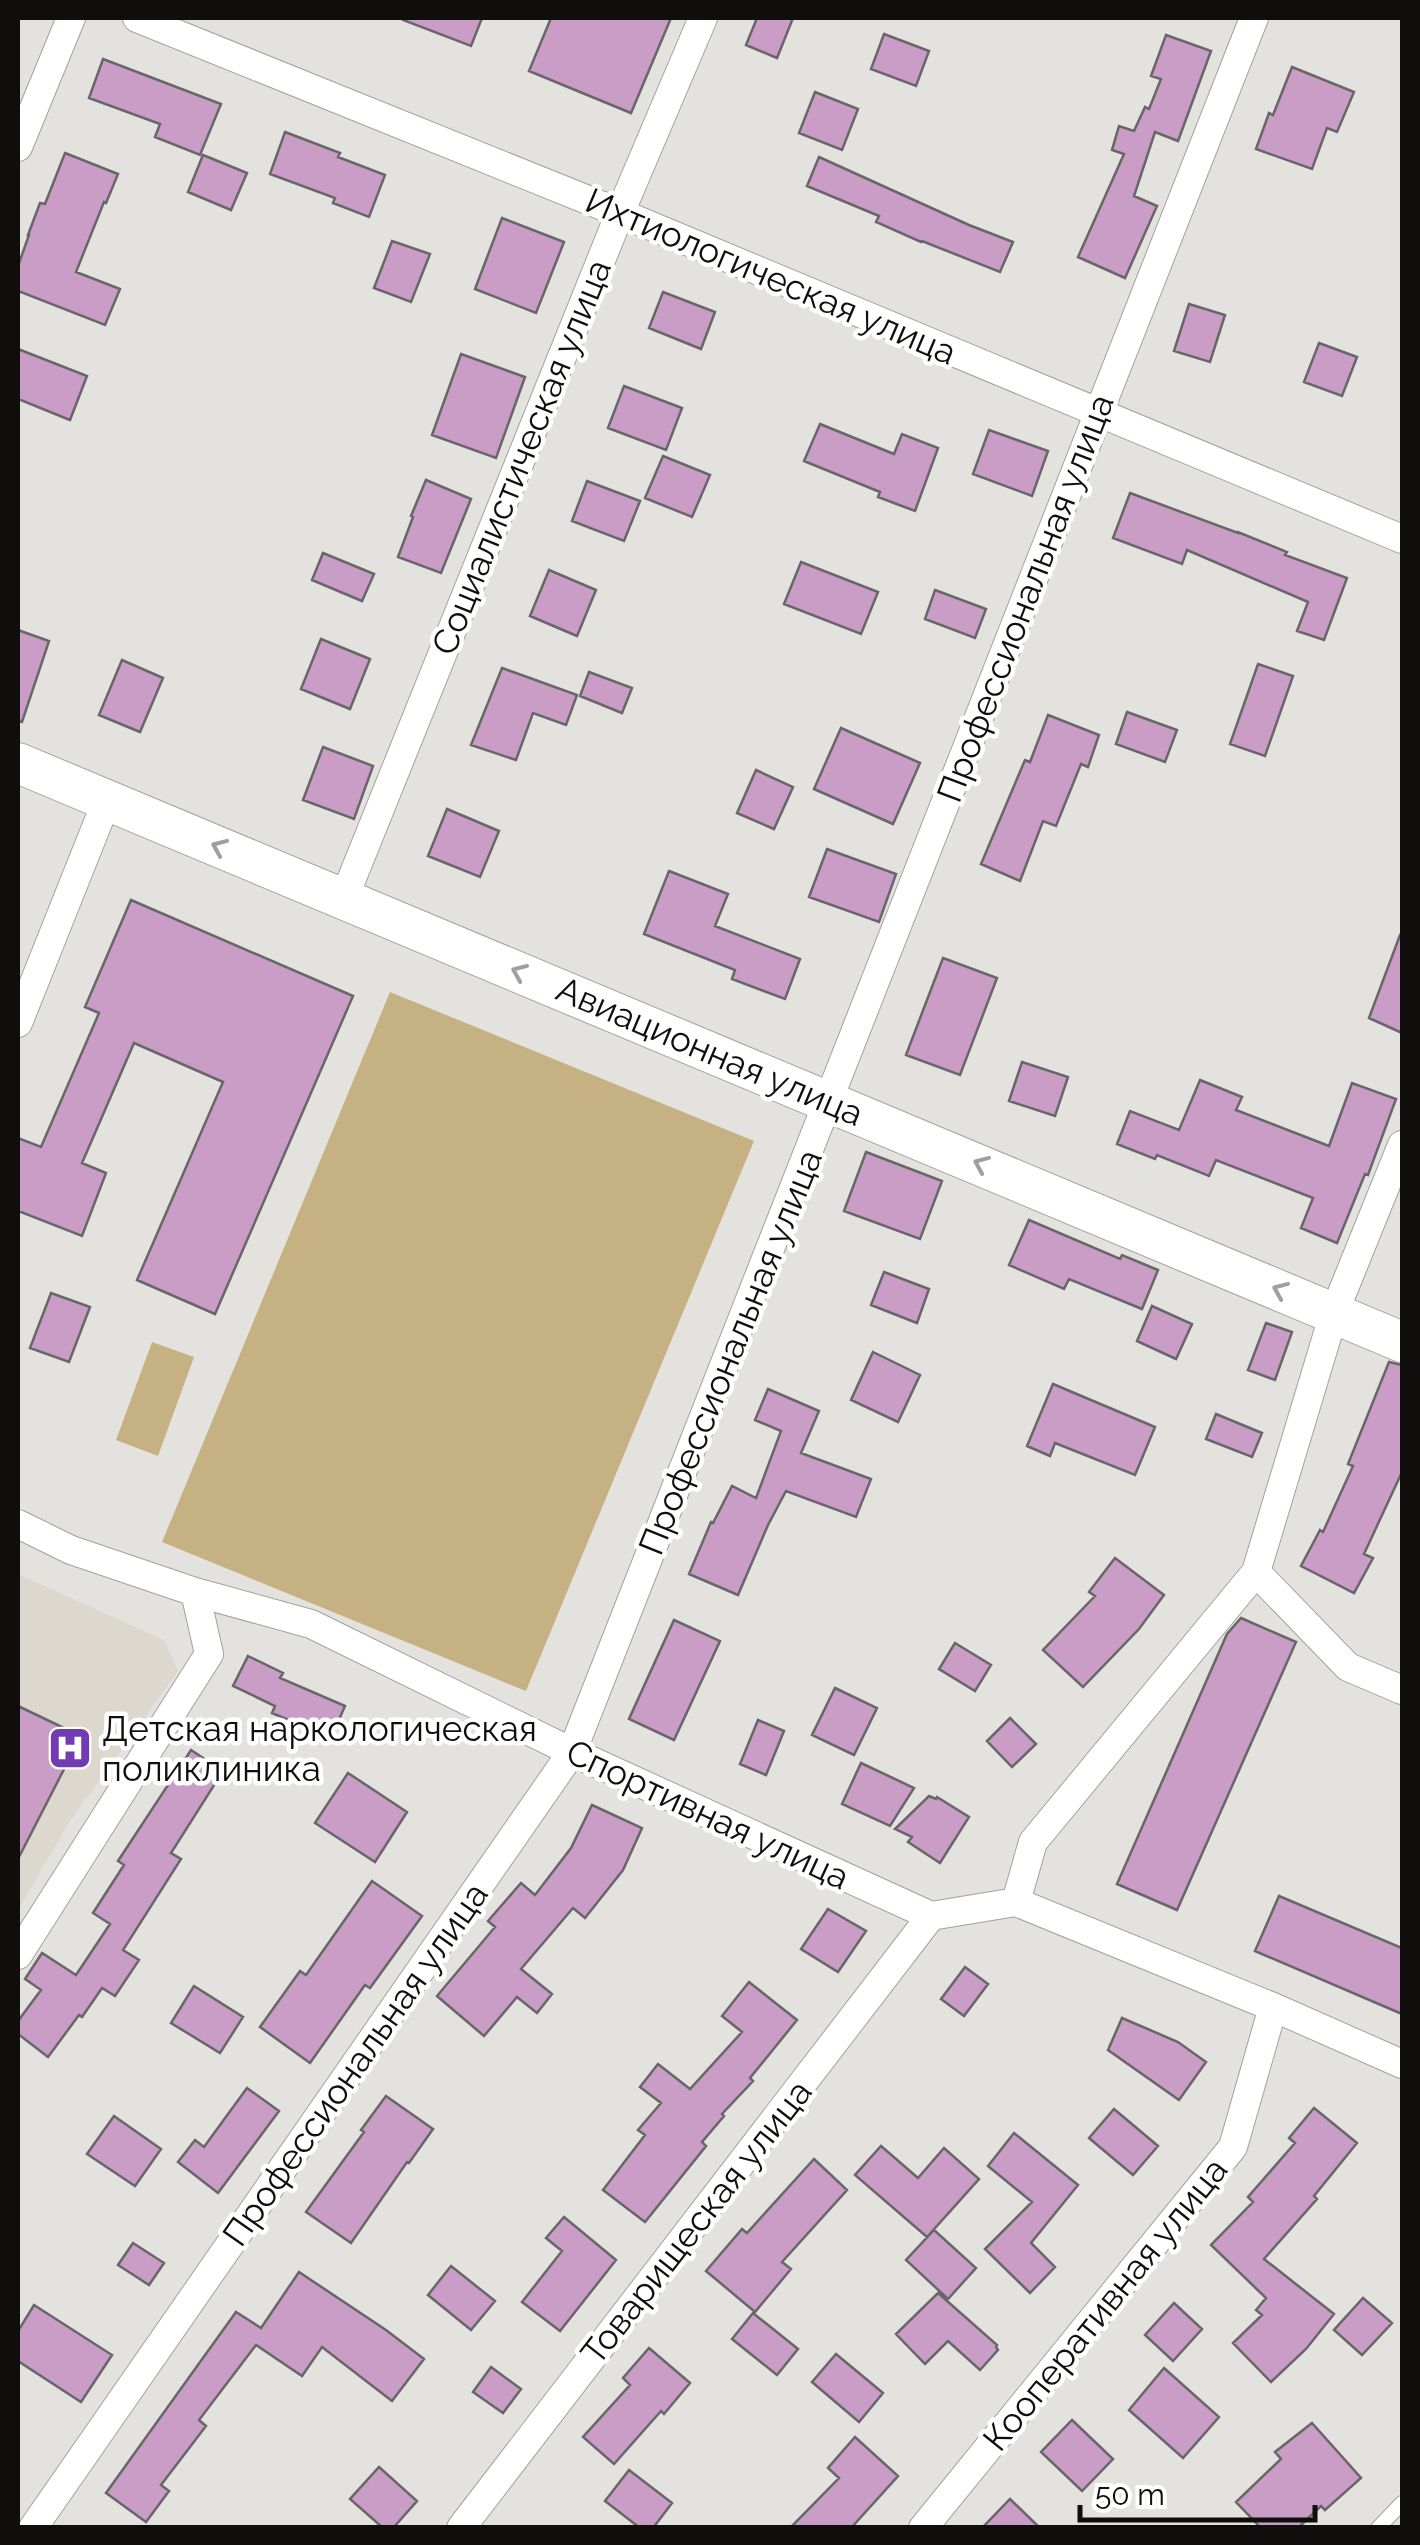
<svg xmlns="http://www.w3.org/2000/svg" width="1420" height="2545" viewBox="0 0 1420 2545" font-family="Raleway,sans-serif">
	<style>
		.built { fill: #ddd8ce }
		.green { fill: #c6b183 }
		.building { fill: #ca9dc6; stroke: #686668; stroke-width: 2.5 }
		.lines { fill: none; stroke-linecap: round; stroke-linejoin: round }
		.lane-casing { stroke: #a3a19e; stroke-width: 16 }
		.street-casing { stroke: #a3a19e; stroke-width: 30 }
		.secondary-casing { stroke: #a3a19e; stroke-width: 42 }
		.lane { stroke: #fff; stroke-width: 14 }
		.street { stroke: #fff; stroke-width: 28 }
		.secondary { stroke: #fff; stroke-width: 40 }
		.oneway { stroke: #9f9f9e }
		.labels { text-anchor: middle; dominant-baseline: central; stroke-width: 9; stroke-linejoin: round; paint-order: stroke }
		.street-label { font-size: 35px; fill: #0f0e0d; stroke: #fff }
		.poi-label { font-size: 35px; fill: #0f0e0d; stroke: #fff; text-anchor: start }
	</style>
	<rect width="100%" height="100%" fill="#e4e2df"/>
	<path class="built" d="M18 1574 164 1640 178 1671 68 1824 18 1910Z"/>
	<path class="green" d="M390 992 754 1141 526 1691 162 1542Z
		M152 1342 194 1357 158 1456 116 1440Z"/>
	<path class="building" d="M403 18H482L471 46 403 20Z
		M551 18H671L631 113 529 71Z
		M757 18H793L777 58 746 45Z
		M884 34 929 51 916 86 871 69Z
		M1166 35 1211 51 1178 141 1155 132 1134 196 1157 206 1125 278 1078 257 1124 154 1112 150 1119 126 1134 131 1145 107 1149 109 1161 79 1151 76Z
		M103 59 221 104 200 155 155 137 160 124 89 98Z
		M1292 67 1354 92 1337 132 1327 128 1312 169 1256 149 1269 113 1273 115Z
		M815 92 858 109 842 150 799 133Z
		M285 132 340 153 338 157 385 175 369 217 333 203 335 198 270 174Z
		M65 153 118 174 106 203 104 202 76 272 120 289 105 325 18 291V266L29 235H28L40 203 45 204Z
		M203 155 247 173 231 210 188 192Z
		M819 157 969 225 1013 242 1000 272 922 241 921 242 876 222 879 216 807 186Z
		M502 218 564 242 536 313 475 289Z
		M392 241 430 254 411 302 374 288Z
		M663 292 715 312 701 349 649 328Z
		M1189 304 1225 315 1210 362 1174 351Z
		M1319 343 1357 357 1342 396 1304 382Z
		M18 349 87 376 70 420 18 399Z
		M461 354 525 377 496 458 432 435Z
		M624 386 682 408 666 450 608 428Z
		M820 424 894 454 902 434 938 448 915 511 878 497 880 492 804 461Z
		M989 430 1048 451 1032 496 973 474Z
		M663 456 710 475 692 517 645 498Z
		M426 480 471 499 441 573 398 557 413 517 411 516Z
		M587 481 640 501 624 541 572 521Z
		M1130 493 1238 533V532L1287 552 1285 555 1347 578 1324 640 1297 631 1308 602 1187 550 1182 564 1113 538Z
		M323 553 374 574 362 601 312 580Z
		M801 562 878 592 861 634 784 604Z
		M549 570 596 590 577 636 530 616Z
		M935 590 986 609 975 638 925 619Z
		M18 630 49 641 22 722 18 721Z
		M321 639 370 659 350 709 301 689Z
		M122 660 163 678 140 732 99 715Z
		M1258 664 1293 676 1265 756 1230 744Z
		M502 668 577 695 566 725 533 713 516 760 471 745Z
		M589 672 632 688 622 713 580 696Z
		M1127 712 1177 730 1165 762 1116 744Z
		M1048 715 1099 735 1088 767 1081 764 1056 826 1043 821 1020 881 981 864 1025 760 1030 762Z
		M841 728 920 763 893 824 814 789Z
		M323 747 373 766 354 819 303 800Z
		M756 770 793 787 774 829 737 813Z
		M447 809 499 831 480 877 428 856Z
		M827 849 896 874 879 922 809 897Z
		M669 871 728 894 715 926 800 959 785 999 732 979 735 970 644 934Z
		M131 900 353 996 215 1314 137 1280 223 1082 134 1043 82 1163 106 1173 82 1236 18 1211V1138L41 1147 99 1013 85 1007Z
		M1400 935 1402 936V1033L1369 1018Z
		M943 958 997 978 960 1075 906 1055Z
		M1022 1062 1068 1077 1055 1116 1009 1101Z
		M1200 1080 1242 1097 1236 1110 1329 1146 1352 1083 1396 1099 1368 1175 1365 1174 1337 1243 1301 1228 1313 1198 1216 1160 1209 1176 1157 1155 1155 1159 1117 1144 1130 1111 1179 1130Z
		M866 1152 942 1181 920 1239 844 1211Z
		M1029 1220 1120 1259 1122 1255 1158 1270 1142 1309 1069 1279 1064 1289 1009 1265Z
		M884 1272 929 1289 917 1323 871 1305Z
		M51 1293 90 1307 69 1362 30 1348Z
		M1152 1306 1192 1324 1176 1359 1137 1341Z
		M1266 1323 1292 1332 1275 1380 1248 1370Z
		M873 1352 920 1375 898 1422 851 1400Z
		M1389 1362 1402 1365V1472L1364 1554 1373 1558 1354 1593 1301 1566 1320 1530 1323 1532 1353 1466 1348 1464Z
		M1053 1384 1155 1427 1135 1475 1055 1443 1050 1456 1027 1446Z
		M768 1389 819 1411 801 1453 871 1479 856 1517 786 1491 768 1525 738 1595 689 1574 711 1522 713 1523 732 1486 756 1498 781 1431 755 1420Z
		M1216 1414 1262 1433 1252 1457 1206 1439Z
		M1115 1558 1164 1595 1139 1629 1083 1687 1043 1650 1095 1596 1089 1592Z
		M1241 1618 1296 1642 1177 1910 1117 1884 1227 1634Z
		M674 1620 720 1641 674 1740 629 1719Z
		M955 1643 991 1665 975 1691 939 1669Z
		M248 1656 283 1673 280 1678 345 1706 331 1738 272 1713 275 1706 233 1686Z
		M835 1688 877 1708 854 1755 812 1735Z
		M18 1706 81 1736 18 1859Z
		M1010 1718 1036 1744 1012 1767 987 1741Z
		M758 1720 784 1731 766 1775 740 1764Z
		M191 1750 223 1771 171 1853 181 1859 123 1950 139 1960 115 1996 102 1988 82 2017 79 2015 48 2057 18 2034V2021L41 1990 25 1979 42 1953 76 1975 110 1924 93 1913 124 1865 118 1861Z
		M861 1763 914 1788 890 1826 842 1804Z
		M348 1773 407 1812 375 1862 315 1823Z
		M929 1796 936 1799 937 1797 969 1817 940 1863 908 1842 912 1837 895 1829Z
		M592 1805 642 1828 623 1870 585 1918 573 1908 521 1969 552 1994 537 2013 517 1997 484 2036 437 1996 495 1927 488 1921 521 1883 535 1895 571 1848Z
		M372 1881 422 1916 370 1988 365 1985 310 2063 260 2027 300 1971 306 1975Z
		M1279 1896 1402 1948V2014L1255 1951Z
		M828 1909 866 1931 838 1972 801 1949Z
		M965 1967 988 1984 964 2016 941 1999Z
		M749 1982 797 2020 750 2078 753 2081 722 2114 724 2116 702 2142 706 2146 645 2222 603 2190 645 2135 638 2130 661 2103 640 2087 658 2064 690 2089 742 2032 722 2016Z
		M194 1986 243 2017 220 2053 171 2023Z
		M1122 2018 1178 2042 1206 2062 1179 2100 1108 2050Z
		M247 2088 279 2111 218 2193 178 2162 195 2140 204 2147Z
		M386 2096 433 2129 409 2163 407 2162 351 2243 306 2212 364 2132 361 2130Z
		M1314 2108 1357 2143 1314 2196 1317 2199 1264 2259 1334 2314 1306 2349 1271 2382 1233 2343 1262 2315 1256 2310 1266 2298 1211 2245 1253 2202 1248 2197 1295 2143 1289 2138Z
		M1114 2109 1158 2146 1133 2175 1089 2138Z
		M114 2116 161 2149 135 2186 87 2154Z
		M1014 2133 1078 2185 1031 2243 1055 2267 1030 2293 985 2249 1032 2202 988 2166Z
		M881 2146 918 2178 944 2148 979 2179 927 2237 855 2175Z
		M814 2159 847 2190 782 2262 791 2269 755 2312 706 2271 742 2229 747 2233Z
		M564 2217 616 2260 560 2331 522 2302 562 2251 546 2238Z
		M934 2230 976 2268 948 2299 906 2260Z
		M133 2243 164 2263 149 2285 118 2265Z
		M451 2266 495 2301 471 2330 428 2295Z
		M299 2272 386 2330 424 2359 392 2401 322 2347 302 2376 256 2345 199 2420 206 2426 161 2485 169 2491 146 2522 106 2493 236 2312 261 2328Z
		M938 2293 997 2345 996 2347 998 2350 980 2370 948 2341 925 2364 896 2334Z
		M1363 2298 1392 2323 1362 2355 1334 2330Z
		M1174 2303 1202 2329 1173 2361 1145 2335Z
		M34 2305 112 2355 81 2402 18 2361V2331Z
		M753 2313 798 2349 777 2375 732 2339Z
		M649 2348 690 2383 664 2414 661 2411 614 2464 583 2437 630 2385 623 2378Z
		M836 2354 883 2393 859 2422 812 2382Z
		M491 2367 521 2389 503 2413 473 2392Z
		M1164 2368 1219 2417 1183 2458 1129 2410Z
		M1072 2420 1113 2459 1082 2491 1041 2452Z
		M1312 2423 1361 2478 1325 2510 1321 2506 1298 2528H1261L1236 2502 1281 2459 1275 2452Z
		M855 2437 898 2476 851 2528H790L839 2478 828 2468Z
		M379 2467 417 2501 393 2528H383L350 2499Z
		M629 2470 672 2503 653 2528H640L605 2501Z
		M1010 2499 1040 2528H982Z"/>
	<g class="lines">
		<g class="lane-casing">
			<path id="lane" d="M1378 2528 1402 2503"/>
		</g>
		<g class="street-casing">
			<path id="street" d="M137 18 620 213 1402 539
				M18 147 71 18
				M344 898 620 213 703 18
				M18 1023 107 800
				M18 1524 71 1550 195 1592 311 1624 572 1752 931 1916 1016 1902 1273 2007 1402 2064
				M1256 1572 1348 1667 1402 1690
				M1016 1902 1033 1842 1256 1572 1334 1313 1402 1145
				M18 1955 209 1654 195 1592
				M33 2528 572 1752 1254 18
				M461 2528 931 1916
				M923 2528 1233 2147 1273 2007"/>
		</g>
		<g class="secondary-casing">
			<path id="secondary" d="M18 763 1402 1342"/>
		</g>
		<use href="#lane" class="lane"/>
		<use href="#street" class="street"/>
		<use href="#secondary" class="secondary"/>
	</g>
	<defs><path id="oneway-chevron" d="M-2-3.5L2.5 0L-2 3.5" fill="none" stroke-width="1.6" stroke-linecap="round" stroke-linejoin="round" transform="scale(2.5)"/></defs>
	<g class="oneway">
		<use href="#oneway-chevron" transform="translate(219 847) rotate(-157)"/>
		<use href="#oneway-chevron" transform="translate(519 972) rotate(-157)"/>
		<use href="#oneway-chevron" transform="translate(981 1164) rotate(-157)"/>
		<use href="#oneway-chevron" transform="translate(1280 1290) rotate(-157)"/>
	</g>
	<defs>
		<g id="hospital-square" transform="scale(2.25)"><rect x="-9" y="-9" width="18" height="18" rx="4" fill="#713cb3" stroke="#fff"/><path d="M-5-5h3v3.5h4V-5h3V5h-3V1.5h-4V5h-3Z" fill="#fff"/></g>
	</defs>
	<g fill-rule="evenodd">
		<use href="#hospital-square" x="70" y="1748"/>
	</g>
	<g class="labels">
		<g class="street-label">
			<text transform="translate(771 276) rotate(23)">Ихтиологическая улица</text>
			<text transform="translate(521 457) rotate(-68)">Социалистическая улица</text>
			<text transform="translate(1025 598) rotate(-69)">Профессиональная улица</text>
			<text transform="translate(710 1051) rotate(23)">Авиационная улица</text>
			<text transform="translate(730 1352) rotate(-68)">Профессиональная улица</text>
			<text transform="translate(708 1814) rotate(25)">Спортивная улица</text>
			<text transform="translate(355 2064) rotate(-55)">Профессиональная улица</text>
			<text transform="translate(696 2222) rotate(-52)">Товарищеская улица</text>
			<text transform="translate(1105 2304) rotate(-51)">Кооперативная улица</text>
		</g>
		<g class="poi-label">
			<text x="102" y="1728">Детская наркологическая<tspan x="102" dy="40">поликлиника</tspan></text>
		</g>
	</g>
	<rect width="1420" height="2545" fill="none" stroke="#0f0e0d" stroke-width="40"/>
	<path d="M1080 2505v15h235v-15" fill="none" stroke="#0f0e0d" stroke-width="5"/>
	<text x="1095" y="2505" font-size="30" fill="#0f0e0d" stroke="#ffffff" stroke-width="8" paint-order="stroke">50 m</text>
</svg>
